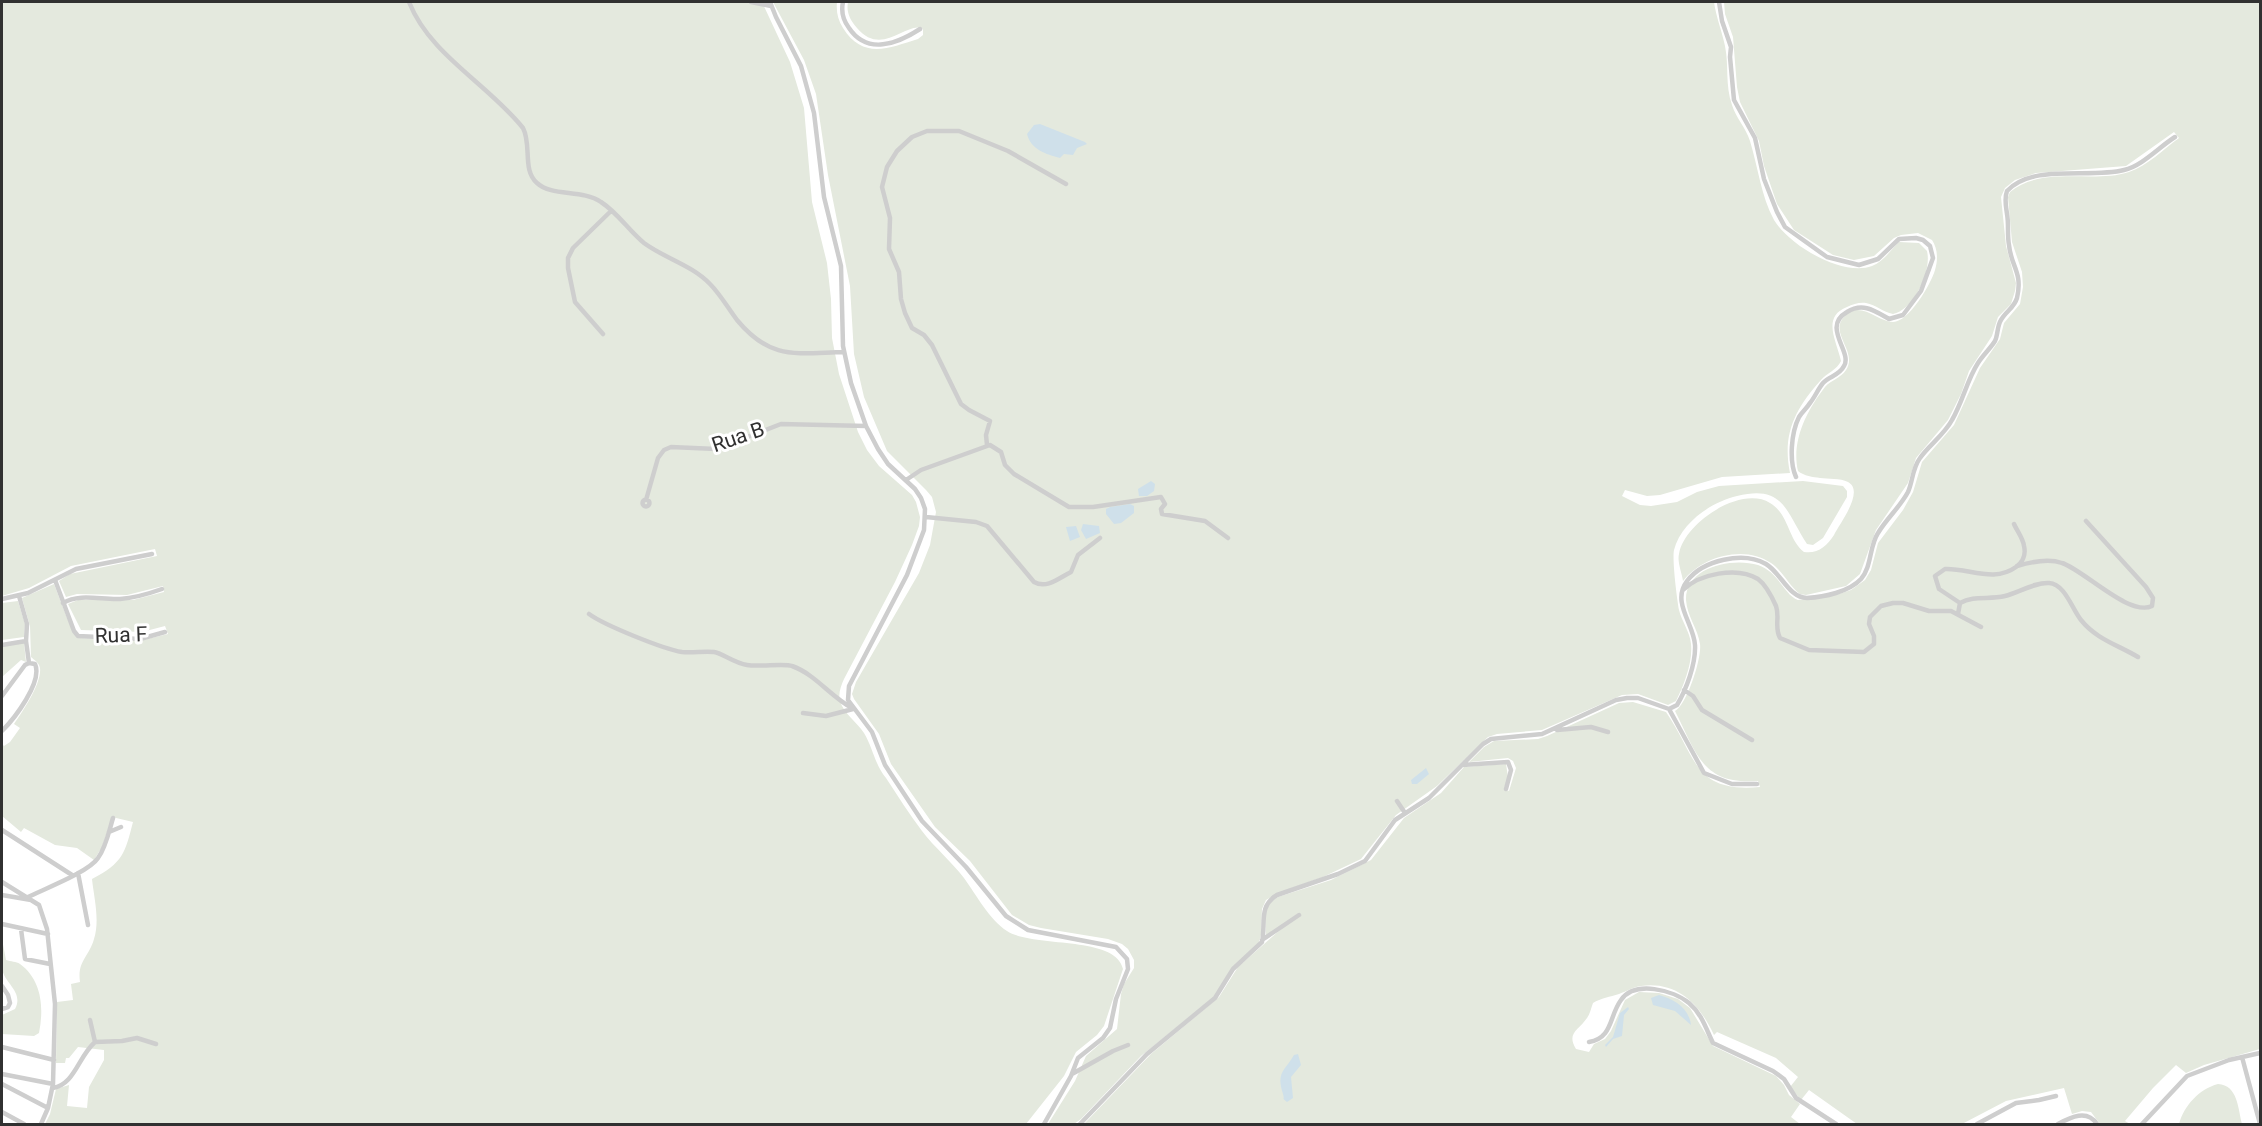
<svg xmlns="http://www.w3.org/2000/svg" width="2262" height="1126" viewBox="0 0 2262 1126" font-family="Roboto,sans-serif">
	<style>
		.green { fill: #e4e9de }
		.water { fill: #cfe0ea }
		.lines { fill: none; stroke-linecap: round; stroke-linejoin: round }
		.minor { stroke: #cecece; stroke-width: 4.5 }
		.labels { text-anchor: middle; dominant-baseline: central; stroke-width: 6; stroke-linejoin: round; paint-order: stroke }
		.street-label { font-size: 21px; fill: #313131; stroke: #fff }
	</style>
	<rect width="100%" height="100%" fill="#fff"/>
	<path class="green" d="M2 2H762L790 62 804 108 812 202 827 263 831 299 832 338 839 374 858 432 867 450 879 466 912 495 916 502 920 517 919 526 912 545 895 582 844 679C841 686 838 693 840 701 844 714 857 722 864 733 873 748 875 765 886 778 898 796 909 814 922 831 935 848 951 861 964 878 977 896 989 919 1007 931 1033 948 1116 935 1123 969L1104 1026 1097 1035 1076 1052 1064 1076 1026 1124H45L50 1114 56 1089 69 1085 67 1106 87 1108 89 1087 104 1060V1050L78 1047 69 1058H66L65 1063H56L57 1002 73 1000 71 984 80 982C77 961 89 957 94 939 100 920 94 898 92 879 123 863 125 853 133 822L112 817 102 847 94 860 77 848 55 845 24 828 21 832 2 816V744L4 746 10 742 20 728 14 724C23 711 42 683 40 668 39 662 34 660 31 657L30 626 22 598 54 584 67 618 80 638 139 641 168 634 165 626 142 632 81 630 68 604 78 600H133L164 592 163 586 127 595 77 594 66 597 59 581 70 574 157 556 155 549 71 566 29 588 2 596Z
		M773 2H837C836 12 838 20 843 28 863 60 889 48 918 39L923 35V29C908 20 882 58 857 28 850 20 846 12 848 2H1714C1716 17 1722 31 1725 46 1729 65 1725 85 1732 105 1736 118 1746 128 1750 141 1758 167 1761 196 1774 220 1789 245 1842 277 1872 266 1884 261 1890 251 1899 242L1919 243 1927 251C1932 271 1914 310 1893 314 1883 312 1876 305 1866 303 1860 302 1853 304 1847 307 1821 317 1837 342 1841 361 1837 370 1827 373 1821 380 1795 409 1782 434 1790 473L1722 477 1660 495 1647 496 1625 490 1622 496 1640 505 1651 506 1677 502 1697 492 1719 486 1803 481 1843 486 1847 491V497L1823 538 1813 545 1807 544C1786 512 1784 484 1737 496 1711 502 1681 523 1674 550 1672 560 1677 599 1679 610 1682 622 1690 632 1691 644 1693 662 1684 685 1676 701L1668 705 1638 694 1622 695 1542 730 1497 734 1488 737 1437 786 1396 815 1361 859 1323 877 1278 893 1266 900 1262 909 1261 935 1258 945 1239 961 1214 997 1141 1056 1081 1119 1074 1124H1048L1075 1081 1086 1056 1117 1029 1121 994 1124 984 1134 968V960L1128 949 1122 944 1108 939 1041 928 1029 925 1012 915 970 861 935 827 891 764 879 734 854 699 852 694 856 682 919 573 930 545 936 512 932 497 926 490 887 451 864 397 854 354 850 286 828 175 816 94 804 60Z
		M1724 2H2260V1049L2204 1065 2186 1073 2176 1065 2153 1088 2125 1121 2130 1124H2100L2091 1112 2082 1111 2072 1114 2064 1088 2006 1101 1962 1124H1857L1809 1090 1801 1100 1790 1087 1798 1077 1776 1058 1717 1032 1714 1035C1700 1005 1678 981 1641 986 1633 987 1627 991 1619 994 1610 997 1601 998 1593 1003 1591 1008 1590 1014 1587 1018 1579 1030 1566 1033 1576 1049L1589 1052 1594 1044 1605 1039 1611 1031 1625 1000 1639 992 1659 993 1678 999 1690 1008 1713 1046 1776 1076 1784 1085 1789 1095 1800 1104 1791 1117 1800 1124H1084L1151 1054 1219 997 1238 967 1299 913 1266 937 1265 915 1270 902 1278 897 1331 880 1371 860 1404 818 1441 793 1464 767 1506 764 1508 777 1504 789 1509 791 1516 768 1513 761 1508 758 1469 762 1484 747 1494 741 1538 739 1547 736 1619 703 1633 702 1666 712C1697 757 1693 793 1760 787L1758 781C1702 785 1697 754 1675 711 1687 704 1702 658 1700 644 1698 629 1687 616 1686 600 1685 567 1732 557 1758 565 1779 572 1784 595 1798 600L1839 594 1851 590 1865 580 1871 570 1878 543 1903 510 1913 492 1922 462 1954 425 1980 368 2000 339 2004 323 2020 304 2023 287 2022 272 2012 242 2008 197 2010 192C2042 165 2094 184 2129 172 2147 166 2164 149 2179 138L2174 132 2126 166 2036 173 2015 180 2005 188 2001 197 2006 246 2016 283 2015 291 2011 304 1998 317 1992 336 1969 371 1961 394 1948 420 1916 458 1908 483 1876 530 1860 574 1846 586 1806 595 1800 594C1789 586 1783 571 1771 563 1744 544 1701 557 1683 581 1682 573 1677 562 1679 554 1684 523 1741 485 1770 503 1789 514 1788 540 1804 552 1818 554 1827 546 1834 535 1840 523 1865 491 1848 482 1840 478 1828 479 1820 478 1813 477 1804 476 1798 471 1791 441 1807 410 1825 387 1831 380 1841 378 1846 370 1858 352 1830 334 1843 318 1859 298 1877 322 1893 322 1909 322 1931 284 1935 270 1938 260 1938 249 1932 240L1918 233 1901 235 1894 238 1874 256 1854 260 1833 255 1794 230 1777 204 1764 166 1759 141 1740 102 1737 87 1733 37 1725 14Z
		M18 601 25 624 24 637 2 640V603Z
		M24 643 26 662 21 660 2 677V644Z
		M2 939 6 960C11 962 16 961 20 964 42 980 44 1008 39 1033L34 1036 2 1034V1015L15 1009C24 992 5 984 2 969 0 960 1 948 2 939Z
		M2218 1084C2238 1085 2238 1109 2242 1124H2179C2184 1106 2199 1089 2218 1084Z"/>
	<path class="water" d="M1040 124 1085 142 1087 144 1077 148 1073 155 1064 154 1060 158C1046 154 1031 150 1027 134L1034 125Z
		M1151 481 1155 484 1154 491 1147 496H1139L1138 489Z
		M1130 504 1134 506V513L1121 523 1114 524 1106 514V509L1110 507Z
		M1083 524 1099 526 1100 533 1086 539 1081 530Z
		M1076 526 1080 537 1070 541 1066 527Z
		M1426 768 1429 774 1417 784H1412L1411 780Z
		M1659 995C1674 999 1689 1008 1691 1025L1675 1011 1653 1005 1651 998Z
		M1628 1007 1629 1009 1624 1015 1622 1036 1613 1039 1606 1047 1605 1045 1613 1037 1620 1013Z
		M1298 1054 1301 1065 1291 1077 1293 1098 1287 1102C1281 1097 1285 1101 1283 1094 1276 1072 1284 1072 1294 1055Z"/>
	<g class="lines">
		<path class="minor" d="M409 2C430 55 488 84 523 128 532 145 522 170 537 183 552 197 582 189 601 202 618 213 629 231 644 243 664 258 692 265 710 284 720 294 728 308 737 320 771 361 796 353 844 352
			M751 2 771 6
			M770 2 776 17 801 66 814 113 824 197 841 266 843 346 851 383 866 426 878 449 888 464 915 489 921 498 925 509 924 530 907 575 849 686 848 700 872 732 885 765 922 821 966 867 1006 916 1028 930 1116 947 1127 959 1128 969 1116 999 1110 1028 1103 1038 1078 1058 1071 1076 1044 1124
			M843 2C841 11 843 20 849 28 867 55 897 44 920 29
			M1719 2 1722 21 1731 47 1730 57 1734 100 1755 138 1764 179 1777 212 1785 227 1827 257 1859 265 1878 259 1899 239 1916 238 1923 240 1930 246 1933 258 1921 291 1903 315 1889 319C1875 311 1863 302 1847 312 1821 327 1853 352 1844 366 1839 376 1829 376 1823 383 1818 389 1815 397 1810 403 1807 408 1802 412 1799 417 1791 433 1789 461 1796 477
			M603 334 575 302 568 268V258L573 248 611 211
			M987 445 986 435 990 421 969 410 961 404 932 345 924 335 912 328 905 313 901 299 899 272 889 249 890 218 882 187 887 167 897 151 912 137 927 131H959L1008 151 1066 184
			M906 480 921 470 990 445 1001 452 1005 465 1014 474 1069 507H1093L1161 497 1165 504 1161 509 1162 514 1205 521 1228 538
			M642.5 503a3.5 3.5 0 1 1 7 0a3.5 3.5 0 1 1-7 0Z
			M646 500 658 458 664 450 671 447 716 449 781 424 866 426
			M926 517 976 522 987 526 1034 582C1047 589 1059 578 1071 572L1078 555 1100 538
			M2017 566C2031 562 2048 558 2062 563 2084 570 2129 617 2152 606L2153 598 2146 587 2086 521
			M55 580 74 631 78 636 140 639 165 632
			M1683 590C1699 574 1737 566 1758 579 1766 585 1772 597 1776 606 1780 617 1774 627 1780 638L1809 650 1864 652 1874 644V636L1869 624 1870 617 1881 606 1893 603H1903L1929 611H1951L1981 627
			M19 596 27 624 26 641 29 663
			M2 599 28 593 76 569 152 554
			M63 603C80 593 101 600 120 599 135 598 148 594 162 589
			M1960 603C1974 595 1989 600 2005 596 2018 593 2035 582 2049 583 2065 584 2072 609 2081 620 2096 639 2118 645 2138 657
			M589 614C604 625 663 649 682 652 693 653 704 651 714 652 722 653 734 663 747 665 760 667 785 663 792 666 815 674 831 697 852 708
			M1958 614 1960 603 1939 589 1935 576 1945 569C1969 568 1994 583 2016 567 2023 562 2026 554 2024 546 2023 538 2017 531 2014 524
			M2 645 26 641
			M1684 690 1693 696 1702 710 1752 740
			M2 696 25 665 29 663 35 664C43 682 14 719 2 731
			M1669 709 1704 773 1732 784H1757
			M803 713 826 716 853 709
			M1557 730 1591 727 1608 732
			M1462 765 1508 762 1511 770 1506 789
			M1397 801 1405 813
			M2 830 72 875
			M109 832 121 827
			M78 873 88 925
			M2 882 39 905 47 929 55 1004 53 1084 48 1108 41 1124
			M2 895 31 900
			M28 897C44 889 89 872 98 858 106 847 109 831 113 818
			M2 924 48 934
			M21 929 25 959 50 964
			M1262 940 1299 915
			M2 986 8 995 10 1003 8 1007 2 1009
			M90 1020 95 1042
			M1589 1042C1613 1038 1609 1016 1621 1000 1635 980 1673 990 1689 1003 1702 1014 1706 1029 1713 1043L1773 1071 1784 1079 1796 1098 1836 1124
			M2 1047 54 1060
			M2242 1057 2260 1124
			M2 1074 53 1084
			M1072 1074 1113 1051 1128 1045
			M2 1084 48 1108
			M53 1088C75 1084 78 1057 95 1042L122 1041 137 1038 156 1044
			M2 1112 24 1124
			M1080 1124 1147 1054 1215 998 1233 969 1262 942C1266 924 1258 906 1277 895L1338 874 1365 861 1395 820 1429 798 1483 744 1491 739 1542 734 1616 700 1627 698H1638L1669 709 1677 705C1686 690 1696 664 1695 645 1694 624 1671 602 1687 581 1703 560 1743 551 1766 564 1781 573 1789 598 1807 598 1824 597 1849 592 1861 579 1872 566 1869 547 1878 533 1887 518 1900 507 1908 492 1913 481 1912 469 1920 458 1929 445 1944 435 1952 420 1963 401 1967 380 1978 363 1983 355 1990 349 1995 341 1998 335 1997 326 2001 320 2006 311 2014 308 2017 298 2023 272 2011 267 2009 245 2007 235 2009 224 2007 214 2006 206 2004 199 2007 191 2033 163 2090 179 2124 170 2142 166 2159 147 2175 137
			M1977 1124 2016 1103 2039 1100 2056 1096
			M2058 1124C2071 1117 2087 1109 2097 1124
			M2142 1124 2187 1076 2229 1060 2260 1053"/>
	</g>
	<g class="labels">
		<g class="street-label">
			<text transform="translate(738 437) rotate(-19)">Rua B</text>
			<text transform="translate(121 635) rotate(-2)">Rua F</text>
		</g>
	</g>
	<rect width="2262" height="1126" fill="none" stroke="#313131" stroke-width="6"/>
</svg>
